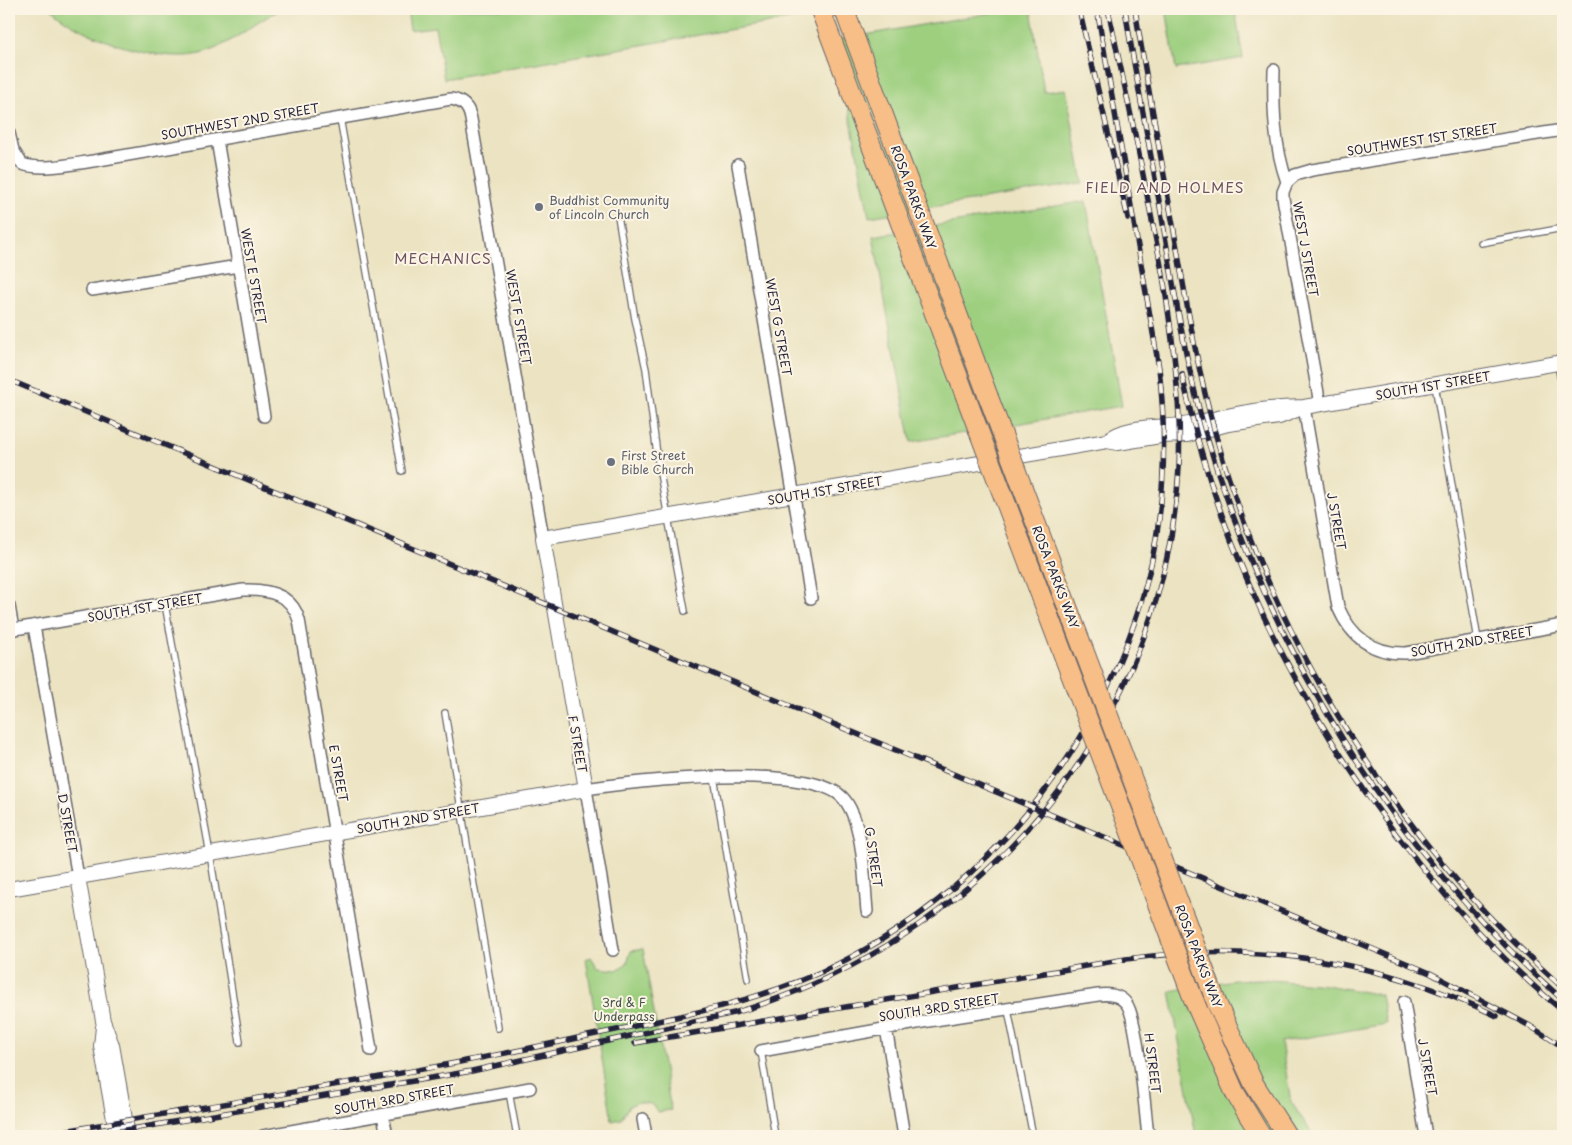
<svg xmlns="http://www.w3.org/2000/svg" width="1572" height="1145" viewBox="0 0 1572 1145" font-family="'Playpen Sans',sans-serif">
	<style>
		.green { fill: #9dcf7f; stroke: #60785d }
		.lines { fill: none; stroke-linecap: round; stroke-linejoin: round }
		.service-casing { stroke: #68666a; stroke-width: 8 }
		.minor-casing { stroke: #68666a; stroke-width: 14 }
		.tertiary-casing { stroke: #68666a; stroke-width: 16 }
		.trunk-casing { stroke: #68666a; stroke-width: 21 }
		.service { stroke: #fff; stroke-width: 5.5 }
		.minor { stroke: #fff; stroke-width: 11 }
		.tertiary { stroke: #fff; stroke-width: 14 }
		.trunk { stroke: #f7be87; stroke-width: 19 }
		.rail-casing { stroke: #22223b; stroke-width: 5.5 }
		.rail { stroke: #fcf5e5; stroke-width: 4; stroke-dasharray: 11; stroke-linecap: butt }
		.trunk-bridge-casing { stroke: #68666a; stroke-width: 21; stroke-linecap: butt }
		.trunk-bridge { stroke: #f7be87; stroke-width: 19 }
		.worship-dot { fill: #6b7280; stroke: #fcf5e5; stroke-width: 2 }
		.labels { text-anchor: middle; dominant-baseline: central; stroke-width: 4; stroke-linejoin: round; paint-order: stroke }
		.street-label { font-size: 12px; fill: #22223b; stroke: #fcf5e5 }
		.worship-label { font-size: 12px; fill: #5b616d; stroke: #fcf5e5; text-anchor: start }
		.park-label { font-size: 12px; fill: #47564f; stroke: #fcf5e5 }
		.neighbourhood-label { font-size: 14px; letter-spacing: 1px; fill: #6d5260; stroke: #fcf5e5 }
	</style>
	<rect width="100%" height="100%" fill="#fcf5e5"/>
	<filter id="ink" filterUnits="userSpaceOnUse"><feTurbulence type="fractalNoise" baseFrequency=".02" numOctaves="2"/><feDisplacementMap in="SourceGraphic" scale="10" xChannelSelector="R" yChannelSelector="G"/><feConvolveMatrix kernelMatrix="1 2 1 2 8 2 1 2 1" color-interpolation-filters="sRGB"/></filter>
	<filter id="wash" filterUnits="userSpaceOnUse"><feTurbulence type="fractalNoise" baseFrequency=".0096" numOctaves="4" result="noise"/><feDisplacementMap in="SourceGraphic" scale="20" xChannelSelector="R" yChannelSelector="G"/><feGaussianBlur stdDeviation="1.12" result="paint"/><feColorMatrix in="noise" values="0 0 0 0 0 0 0 0 0 0 0 0 0 0 0 0 0 1.4 0 .05"/><feComposite in="paint" operator="in"/></filter>
	<g filter="url(#wash)">
		<rect width="100%" height="100%" fill="#ebe3c1"/>
		<path class="green" d="M51 9H282C256 21 235 42 207 52 167 67 80 38 51 9Z
			M407 9H833V12L444 79 435 27 410 30Z
			M1013 9H1031L1044 92 1066 89 1083 183 869 217 836 40Z
			M1166 9H1235L1243 58 1176 69Z
			M1086 201 1122 406 911 442 873 236Z
			M643 949 671 1110 658 1112 651 1104 639 1102 629 1106 621 1119 612 1121 586 959 591 957 598 968 617 970 627 963 631 951Z
			M1260 979 1326 985 1381 995 1386 1024 1281 1042 1291 1102 1314 1136H1196L1170 991 1234 980Z"/>
	</g>
	<g filter="url(#ink)">
		<g class="lines">
			<g class="service-casing">
				<path id="service" d="M340 118 402 471
					M618 216 635 319 646 369 658 462 685 611
					M1481 243 1563 228
					M1435 385 1478 640
					M165 604 210 854 240 1042
					M445 713 498 1028
					M714 777 748 979
					M1008 1010 1033 1136
					M761 1051 775 1136
					M509 1092 517 1136"/>
			</g>
			<g class="minor-casing">
				<path id="minor" d="M1274 70C1273 107 1274 146 1287 182L1283 192V198L1320 404
					M9 133 13 150 22 164C42 171 72 164 93 161L451 99C464 101 469 108 471 119L543 538
					M217 140 264 416
					M738 165 811 598
					M1287 182 1295 175 1312 170 1563 130
					M92 290 238 266
					M1561 362 1563 376
					M1304 407 1338 607C1351 637 1373 654 1406 653L1563 625
					M9 606 13 629
					M34 626 78 877
					M9 630 243 590C268 589 292 594 299 620L371 1050
					M613 950 586 789C632 781 811 762 843 798 864 821 864 881 867 911
					M1404 1002 1426 1136
					M886 1028 904 1136
					M761 1051 928 1021 1098 995C1108 994 1119 994 1126 1003 1138 1017 1145 1112 1148 1136
					M383 1115 387 1136
					M643 1119 646 1136
					M263 1136 530 1088"/>
			</g>
			<g class="tertiary-casing">
				<path id="tertiary" d="M1107 441C1128 423 1162 429 1189 424 1229 416 1261 407 1304 407L1563 362
					M78 877 103 1021 112 1045 128 1136
					M9 889 586 789 543 538 1107 441 1118 443 1160 436 1187 435 1228 424 1279 417 1304 407
					M103 1027 101 1046 117 1136"/>
			</g>
			<g class="trunk-casing">
				<path id="trunk" d="M820 9 967 400
					M844 9 988 396
					M1193 998 1235 1093 1261 1136
					M1217 1004 1254 1084 1287 1136"/>
			</g>
			<use href="#service" class="service"/>
			<use href="#minor" class="minor"/>
			<use href="#tertiary" class="tertiary"/>
			<use href="#trunk" class="trunk"/>
			<g class="rail-casing">
				<path id="rail" d="M1079 9 1128 218
					M1108 9 1136 139 1163 276
					M1125 9C1136 79 1150 148 1162 218 1174 289 1185 361 1205 431 1269 650 1392 849 1563 1000
					M1135 9C1147 83 1161 157 1174 231 1186 300 1197 369 1216 436 1274 644 1402 846 1563 988
					M1182 374C1222 567 1319 749 1447 897 1483 938 1521 977 1563 1011
					M9 380 1430 973 1530 1026 1563 1047
					M635 1043 1126 959C1253 941 1381 960 1497 1016
					M36 1136C217 1104 399 1077 578 1038 666 1019 757 1004 838 964 951 907 1040 817 1098 706 1156 596 1173 491 1159 368L1097 9
					M91 1136 472 1071 734 1013C980 941 1164 728 1179 468 1182 401 1172 335 1162 269"/>
			</g>
			<use href="#rail" class="rail"/>
			<g class="trunk-bridge-casing">
				<path id="trunk-bridge" d="M988 396 1217 1004
					M967 400 1193 998"/>
			</g>
			<use href="#trunk-bridge" class="trunk-bridge"/>
		</g>
	</g>
	<g class="worship-dot">
		<circle cx="539" cy="207" r="5"/>
		<circle cx="611" cy="462" r="5"/>
	</g>
	<g class="labels">
		<g class="street-label">
			<text transform="translate(240 121) rotate(-10)">SOUTHWEST 2ND STREET</text>
			<text transform="translate(1422 139) rotate(-9)">SOUTHWEST 1ST STREET</text>
			<text transform="translate(914 197) rotate(70)">ROSA PARKS WAY</text>
			<text transform="translate(1306 249) rotate(80)">WEST J STREET</text>
			<text transform="translate(254 276) rotate(80)">WEST E STREET</text>
			<text transform="translate(519 317) rotate(80)">WEST F STREET</text>
			<text transform="translate(779 327) rotate(80)">WEST G STREET</text>
			<text transform="translate(1433 385) rotate(-10)">SOUTH 1ST STREET</text>
			<text transform="translate(825 490) rotate(-10)">SOUTH 1ST STREET</text>
			<text transform="translate(1337 521) rotate(80)">J STREET</text>
			<text transform="translate(1056 577) rotate(69)">ROSA PARKS WAY</text>
			<text transform="translate(145 607) rotate(-10)">SOUTH 1ST STREET</text>
			<text transform="translate(1472 641) rotate(-10)">SOUTH 2ND STREET</text>
			<text transform="translate(578 744) rotate(80)">F STREET</text>
			<text transform="translate(339 773) rotate(80)">E STREET</text>
			<text transform="translate(418 818) rotate(-10)">SOUTH 2ND STREET</text>
			<text transform="translate(68 823) rotate(80)">D STREET</text>
			<text transform="translate(874 857) rotate(82)">G STREET</text>
			<text transform="translate(1199 956) rotate(69)">ROSA PARKS WAY</text>
			<text transform="translate(939 1007) rotate(-9)">SOUTH 3RD STREET</text>
			<text transform="translate(1153 1063) rotate(83)">H STREET</text>
			<text transform="translate(1428 1067) rotate(80)">J STREET</text>
			<text transform="translate(394 1099) rotate(-10)">SOUTH 3RD STREET</text>
		</g>
		<g class="worship-label">
			<text x="549" y="200">Buddhist Community<tspan x="549" dy="14">of Lincoln Church</tspan></text>
			<text x="621" y="455">First Street<tspan x="621" dy="14">Bible Church</tspan></text>
		</g>
		<g class="park-label">
			<text x="624" y="1002">3rd &amp; F<tspan x="624" dy="14">Underpass</tspan></text>
		</g>
		<g class="neighbourhood-label">
			<text x="1165" y="187">FIELD AND HOLMES</text>
			<text x="443" y="258">MECHANICS</text>
		</g>
	</g>
	<rect width="1572" height="1145" fill="none" stroke="#fcf5e5" stroke-width="30"/>
</svg>
